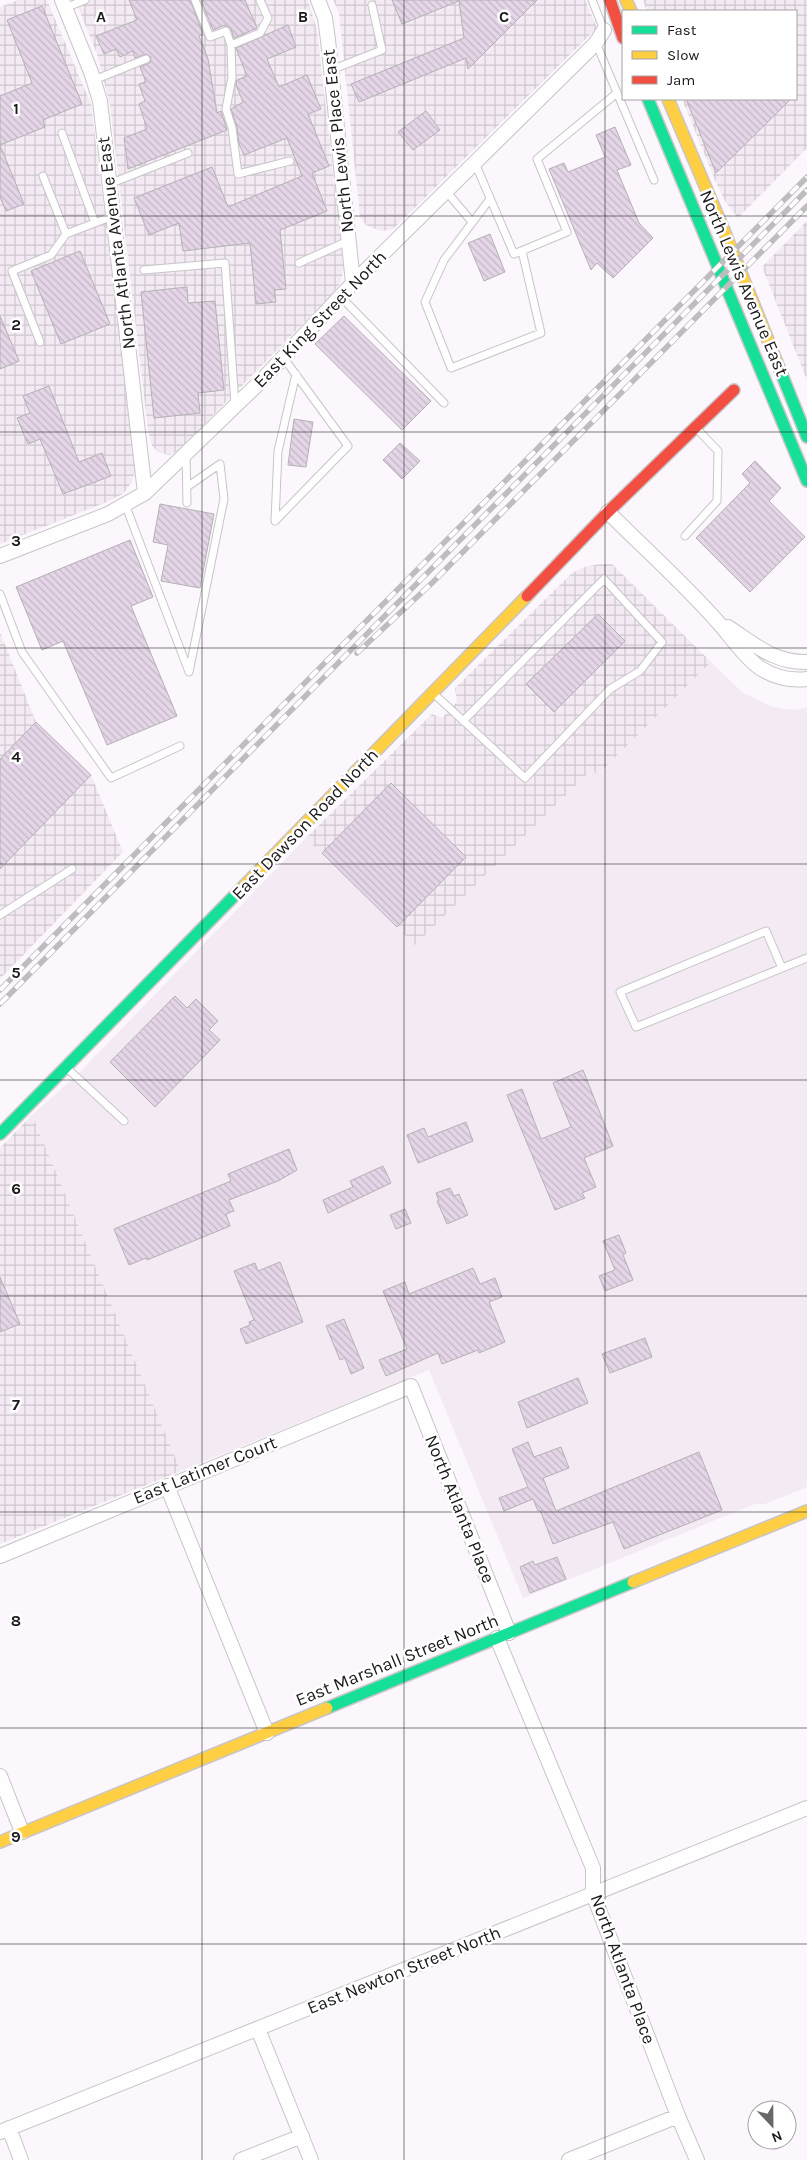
<svg xmlns="http://www.w3.org/2000/svg" width="807" height="2160" viewBox="0 0 807 2160" font-family="Karla,sans-serif">
	<style>
		.built { fill: #f3eaf4 }
		.industrial { fill: url(#industrial-grid) }
		.building { fill: url(#building-back-hatch); stroke: #b4b1b4 }
		.lines { fill: none; stroke-linecap: round; stroke-linejoin: round }
		.lane-casing { stroke: #c8c5c8; stroke-width: 9 }
		.street-casing { stroke: #c8c5c8; stroke-width: 16 }
		.fast-casing { stroke: #c8c5c8; stroke-width: 14 }
		.slow-casing { stroke: #c8c5c8; stroke-width: 14 }
		.jam-casing { stroke: #c8c5c8; stroke-width: 14 }
		.lane { stroke: #fefeff; stroke-width: 7 }
		.street { stroke: #fefeff; stroke-width: 14 }
		.fast { stroke: #16e098; stroke-width: 11 }
		.slow { stroke: #ffcf43; stroke-width: 11 }
		.jam { stroke: #f24e42; stroke-width: 11 }
		.rail-casing { stroke: #bebcbe; stroke-width: 5.5 }
		.rail { stroke: #fff; stroke-width: 4; stroke-dasharray: 11; stroke-linecap: butt }
		.grid { fill: none; stroke: #1b191b; stroke-width: 1; stroke-opacity: 0.55 }
		.labels { text-anchor: middle; dominant-baseline: central; stroke-width: 5; stroke-linejoin: round; paint-order: stroke }
		.street-label { font-size: 18px; fill: #1b191b; stroke: #fff }
		.grid-label { font-size: 16px; text-anchor: middle; font-weight: bold; fill: #1b191b; stroke: #fff; stroke-width: 5; stroke-linejoin: round; paint-order: stroke }
	</style>
	<defs>
		<pattern id="industrial-grid" width="8" height="8" patternUnits="userSpaceOnUse" patternTransform="scale(1.25)"><rect width="8" height="8" fill="#f3eaf4"/><path d="M0 4h8M4 0v8" fill="none" stroke="#d0c8d1"/></pattern>
		<pattern id="building-back-hatch" width="6" height="6" patternUnits="userSpaceOnUse" patternTransform="scale(1.25)"><rect width="6" height="6" fill="#e4d5e7"/><path d="M-1 5l2 2M0 0l6 6M5-1l2 2" fill="none" stroke="#c3b6c6"/></pattern>
	</defs>
	<rect width="100%" height="100%" fill="#fbf7fc"/>
	<path class="built" d="M711 662 743 693 773 707 795 710 807 707V1487L765 1504H755L523 1598 429 1370 181 1471 32 1115 76 1076 306 838 415 945 591 769 599 775Z"/>
	<path class="industrial" d="M18 0H47L91 104 136 467 132 482 123 494 107 502 0 544V7Z
		M75 0H308L317 30 344 269 340 283 333 293 178 451 170 455 159 453 152 446 148 430 110 105 97 54Z
		M333 0H585L597 28 393 229 381 231 366 225 360 217 339 13Z
		M643 0H807V148L738 218 725 201 715 180 682 99H796V11H647Z
		M807 221V380L762 267Z
		M600 564H612L711 662 598 775 591 770 415 945 306 838 432 714 442 718 457 702 455 688 572 573 584 567Z
		M0 632 36 722 91 775 123 852 0 979Z
		M32 1115 181 1471 0 1544V1148Z"/>
	<path class="building" d="M129 0H190L203 34 199 36 208 59 217 113 221 111 227 130 128 169 124 138 147 129 139 104 145 101 139 84 146 82 140 67 150 63 151 57 146 54 135 58 133 51 120 57 116 49 104 54 96 36 137 20Z
		M201 0H245L257 28 234 38 231 29 225 25 213 30Z
		M392 0H537L468 69 466 58 359 102 351 84 464 38 459 1 402 24Z
		M42 6 82 104 43 120 45 127 0 145 24 204 6 211 0 197V96L32 83 7 20Z
		M288 25 296 47 267 59 279 87 307 75 321 109 308 114 329 166 312 173 327 211 280 230 286 289 274 290 276 302 256 304 250 243 183 251 179 223 149 235 134 198 212 167 228 207 302 176 287 138 244 155 239 144 237 127 231 109 243 102 236 85 237 80 247 76 236 48Z
		M686 99H791L716 173Z
		M426 111 440 130 413 150 398 132Z
		M615 127 631 165 617 170 639 223 653 238 613 278 597 263 591 270 549 169 564 163 568 172 605 157 596 135Z
		M490 234 505 272 484 281 468 243Z
		M80 251 110 324 61 344 31 271Z
		M187 287 188 303 215 301 224 390 198 393 200 413 154 418 141 292Z
		M0 316 19 361 0 369Z
		M344 316 431 401 402 430 315 344Z
		M49 386 79 462 102 453 111 476 63 494 40 439 28 444 17 418 30 413 23 396Z
		M294 419 313 422 306 467 288 465Z
		M400 443 420 461 402 479 383 460Z
		M755 461 781 488 769 501 805 537 750 592 696 538 750 483 742 474Z
		M160 504 214 514 200 588 161 581 168 545 153 542Z
		M130 540 153 597 131 606 177 716 107 745 63 641 42 650 16 587Z
		M598 614 625 641 554 712 526 684Z
		M36 722 91 775 0 869V759Z
		M391 783 466 857 397 927 322 853Z
		M175 996 187 1008 196 999 218 1021 209 1030 220 1040 155 1107 110 1062Z
		M583 1070 613 1146 584 1158 596 1187 582 1193 585 1198 555 1210 507 1095 522 1089 541 1139 571 1127 553 1083Z
		M466 1122 473 1141 418 1163 407 1135 424 1128 428 1137Z
		M289 1149 297 1170 278 1181 229 1200 234 1211 226 1214 230 1226 147 1260 146 1258 129 1265 114 1229 231 1181 228 1174Z
		M383 1166 391 1183 328 1213 323 1200 353 1187 350 1181Z
		M450 1188 454 1196 459 1194 468 1215 447 1224 437 1201H439L436 1193Z
		M405 1209 411 1223 396 1229 390 1215Z
		M619 1235 626 1253 623 1255 633 1280 605 1291 599 1276 615 1270 603 1241Z
		M280 1262 303 1322 246 1344 240 1329 250 1325 249 1322 254 1320 234 1271 255 1263 258 1271Z
		M473 1268 480 1284 495 1278 502 1297 489 1302 505 1342 479 1353 478 1350 442 1364 438 1353 386 1376 379 1360 407 1349 383 1291 405 1282 409 1294Z
		M0 1277 20 1324 0 1332Z
		M344 1319 364 1368 351 1374 345 1358 340 1360 326 1326Z
		M645 1338 652 1357 610 1373 602 1354Z
		M578 1378 588 1403 527 1428 518 1402Z
		M528 1442 534 1457 561 1447 569 1468 543 1478 556 1511 699 1452 722 1510 624 1549 613 1522 553 1544 540 1510 538 1511 533 1499 504 1511 499 1498 528 1487 512 1449Z
		M557 1557 566 1579 530 1593 520 1567 533 1561 535 1565Z"/>
	<g class="lines">
		<g class="lane-casing">
			<path id="lane" d="M195 0 210 37 226 31 231 45 232 77 226 109 232 128 238 174 290 161
				M592 0 604 30
				M65 8 85 0
				M596 43 654 180
				M231 45 260 33 268 18 260 0
				M331 70 382 50 372 5
				M94 80 146 59
				M62 133 95 223
				M475 163 514 254 567 232 537 159 617 93
				M43 176 66 234
				M109 184 188 153
				M446 191 472 222
				M490 199 444 260 425 302 451 368 541 333 522 251
				M299 263 348 241
				M144 270 225 263 235 404
				M340 296 444 403
				M40 342 12 271 51 255 66 234 113 216
				M283 357 348 446 275 521 278 451 296 374
				M186 453 187 503
				M125 504 189 672 224 499 220 464 187 487
				M685 536 717 501 718 451 696 428
				M0 594 22 652 111 778 180 746
				M434 694C465 722 495 750 525 778L610 689 640 671 662 642 604 579 463 721
				M0 915 72 869
				M782 968 766 931 620 992 636 1027 807 958
				M69 1070 124 1121"/>
		</g>
		<g class="street-casing">
			<path id="street" d="M62 0 91 72 100 101 145 493
				M318 0 325 18 328 40 353 283
				M608 512C644 548 682 582 716 620 731 636 742 655 760 668 774 677 791 681 807 679
				M0 556 108 514 145 493 261 381 353 283 596 43 604 30
				M728 627C754 644 774 663 807 662
				M167 1486 267 1733
				M0 1556 411 1386 509 1633
				M497 1638 593 1868V1894L678 2116 697 2160
				M0 1776 22 1832
				M258 2029 311 2160
				M9 2128 21 2160
				M0 2132 807 1808
				M241 2160 302 2136
				M569 2160 678 2116"/>
		</g>
		<g class="fast-casing">
			<path id="fast" d="M648 99 807 481
				M780 370 807 437
				M0 1134 244 886
				M327 1708 633 1582"/>
		</g>
		<g class="slow-casing">
			<path id="slow" d="M626 0 631 11
				M668 99 723 228 780 370
				M244 886 527 596
				M633 1582 807 1511
				M0 1842 327 1708"/>
		</g>
		<g class="jam-casing">
			<path id="jam" d="M610 0 623 38
				M527 596 608 512 734 390"/>
		</g>
		<use href="#lane" class="lane"/>
		<use href="#street" class="street"/>
		<use href="#fast" class="fast"/>
		<use href="#slow" class="slow"/>
		<use href="#jam" class="jam"/>
		<g class="rail-casing">
			<path id="rail" d="M357 653 432 583 807 206
				M0 990 807 177
				M0 1004 807 190"/>
		</g>
		<use href="#rail" class="rail"/>
	</g>
	<path class="grid" d="M202 0V2160M404 0V2160M605 0V2160M0 216H807M0 432H807M0 648H807M0 864H807M0 1080H807M0 1296H807M0 1512H807M0 1728H807M0 1944H807"/>
	<g class="labels">
		<g class="street-label">
			<text transform="translate(338 141) rotate(-96)">North Lewis Place East</text>
			<text transform="translate(116 243) rotate(-97)">North Atlanta Avenue East</text>
			<text transform="translate(744 283) rotate(67)">North Lewis Avenue East</text>
			<text transform="translate(320 319) rotate(-46)">East King Street North</text>
			<text transform="translate(305 824) rotate(-46)">East Dawson Road North</text>
			<text transform="translate(205 1470) rotate(-22)">East Latimer Court</text>
			<text transform="translate(460 1509) rotate(68)">North Atlanta Place</text>
			<text transform="translate(397 1660) rotate(-22)">East Marshall Street North</text>
			<text transform="translate(623 1969) rotate(70)">North Atlanta Place</text>
			<text transform="translate(404 1970) rotate(-22)">East Newton Street North</text>
		</g>
	</g>
	<g class="grid-label">
		<text x="101" y="22">A</text>
		<text x="303" y="22">B</text>
		<text x="504" y="22">C</text>
		<text x="16" y="114">1</text>
		<text x="16" y="330">2</text>
		<text x="16" y="546">3</text>
		<text x="16" y="762">4</text>
		<text x="16" y="978">5</text>
		<text x="16" y="1194">6</text>
		<text x="16" y="1410">7</text>
		<text x="16" y="1626">8</text>
		<text x="16" y="1842">9</text>
	</g>
	<rect x="622" y="10" width="175" height="90" fill="#ffffff" stroke="#a4a3a4"/>
	<rect x="632" y="26" width="25" height="8" fill="#16e098" stroke="#a4a3a4"/>
	<text x="667" y="35" font-size="15" fill="#1b191b">Fast</text>
	<rect x="632" y="51" width="25" height="8" fill="#ffcf43" stroke="#a4a3a4"/>
	<text x="667" y="60" font-size="15" fill="#1b191b">Slow</text>
	<rect x="632" y="76" width="25" height="8" fill="#f24e42" stroke="#a4a3a4"/>
	<text x="667" y="85" font-size="15" fill="#1b191b">Jam</text>
	<g transform="translate(772 2125) rotate(158)"><circle r="24" fill="#ffffff" stroke="#a4a3a4"/>
	<path d="M0-4L9 19L0 12L-9 19Z" fill="#69676a"/>
	<text y="-8" font-size="14" font-weight="bold" text-anchor="middle" fill="#1b191b">N</text>
	</g>
</svg>
